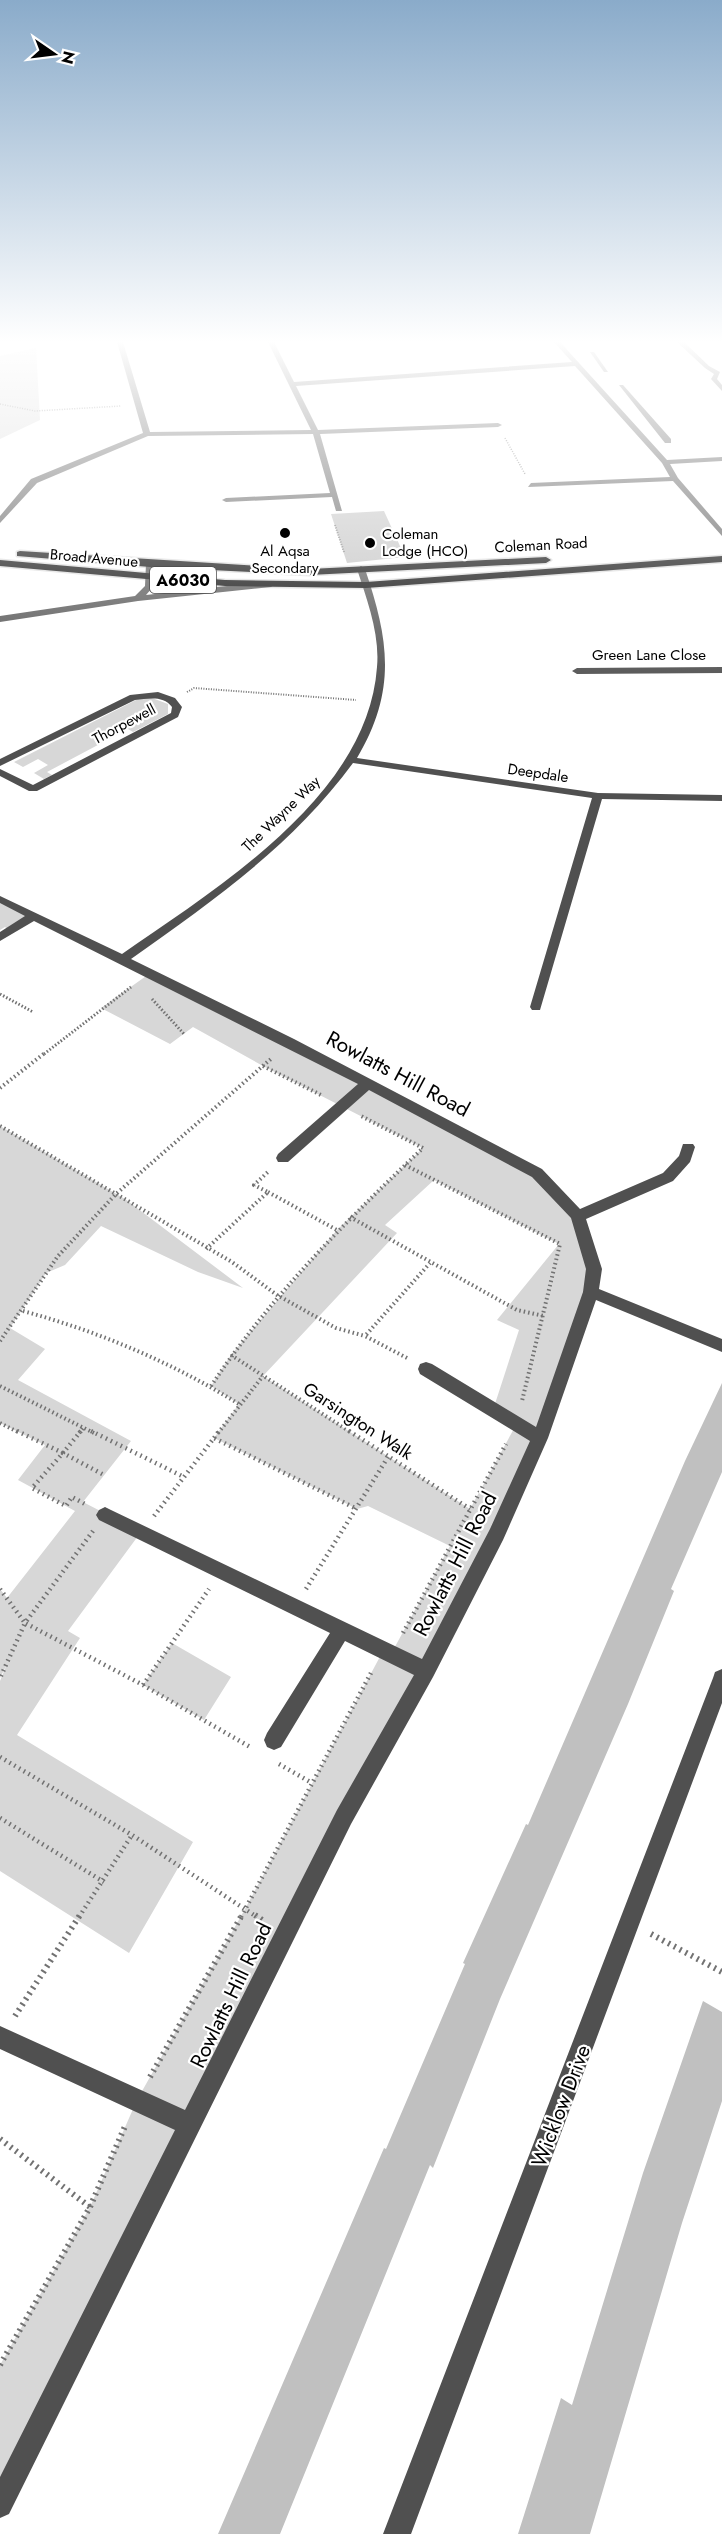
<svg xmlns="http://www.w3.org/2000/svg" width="722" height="2534" viewBox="0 0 722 2534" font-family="Jost,sans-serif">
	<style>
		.green { fill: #d7d7d7; fill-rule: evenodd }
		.building { fill: #c0c0c0 }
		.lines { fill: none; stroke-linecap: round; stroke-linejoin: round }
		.highway-casing { stroke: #dbdbdb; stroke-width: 3 }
		.path-far5 { stroke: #727272; stroke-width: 1.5; stroke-dasharray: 1 1.5; stroke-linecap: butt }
		.path-far4 { stroke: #727272; stroke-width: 2; stroke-dasharray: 1 1.5; stroke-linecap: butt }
		.path-far3 { stroke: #727272; stroke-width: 3; stroke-dasharray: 1.5 2; stroke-linecap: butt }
		.path-far2 { stroke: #727272; stroke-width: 4; stroke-dasharray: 1.5 3; stroke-linecap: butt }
		.path-far1 { stroke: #727272; stroke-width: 4.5; stroke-dasharray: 1.5 4; stroke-linecap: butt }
		.path { stroke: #727272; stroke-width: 6; stroke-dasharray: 2 4.5; stroke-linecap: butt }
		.minor { fill: #505050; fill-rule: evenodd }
		.highway { fill: #000; fill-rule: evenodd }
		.poi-dot { fill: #000; stroke: #fff; stroke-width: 2 }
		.labels { text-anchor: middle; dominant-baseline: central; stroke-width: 4.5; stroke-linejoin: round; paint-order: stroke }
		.far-poi-label { font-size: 15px; fill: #000; stroke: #fff; text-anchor: start }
		.far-street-label { font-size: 15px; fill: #000; stroke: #fff }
		.shield { fill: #fff; stroke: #4c4c4c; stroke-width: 1.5 }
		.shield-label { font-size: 16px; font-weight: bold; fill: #000 }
		.street-label { font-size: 18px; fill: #000; stroke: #fff }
		.near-street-label { font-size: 21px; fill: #000; stroke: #fff }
	</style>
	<rect width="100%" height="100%" fill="#fff"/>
	<path class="green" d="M36 348 40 420 0 439V356Z
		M152 698 168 704V714L133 732 128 729 47 772 52 775 44 779 34 773 48 765 38 759 23 767 14 762 138 699Z
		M0 899 32 917 10 931 5 927 0 930Z
		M149 974 537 1173 578 1216 594 1269 540 1438 0 2505V2365L90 2207 137 2100 245 1909 383 1651 391 1654 450 1546 368 1506 357 1509 214 1438 239 1404 211 1386 231 1355 337 1230 423 1148 263 1066 193 1027 170 1044 101 1008ZM434 1180 559 1244 497 1320 519 1330 493 1410 516 1425 470 1509 263 1376 397 1233 385 1225Z
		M0 1126 125 1199 243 1288 198 1272 101 1226 65 1265 46 1273 10 1328 45 1349 18 1380 131 1441 83 1502 141 1532 68 1631 80 1638 17 1735 193 1842 129 1953 0 1871V1681L7 1664 0 1678V1589L7 1598 75 1511 18 1480 45 1445 0 1423Z
		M172 1643 231 1677 204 1720 143 1685Z"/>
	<path class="building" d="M384 511 405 557 347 563 331 514Z
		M722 1383V1472L671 1589 674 1591 628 1704 500 1999 433 2168 430 2165 280 2534H218L384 2148 386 2149 465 1964 463 1963 526 1824 528 1825 685 1461Z
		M703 2001 722 2012V2101L682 2223 590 2534H518L561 2398 572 2405 643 2173Z"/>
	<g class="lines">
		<g class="highway-casing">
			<path id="highway" d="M20 551 310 569 546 557 551 560 546 563 310 575 150 567 17 556V552Z
				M722 556V562L366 588 225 586 0 566V560L225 580 366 582Z"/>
		</g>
		<path class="path-far5" d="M0 404 35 411 121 406
			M505 438 525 474"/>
		<path class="path-far4" d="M335 525 344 552
			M187 692 194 688 356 700"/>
		<path class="path-far3" d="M0 994 33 1012
			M152 999 184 1034
			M44 1054 131 987"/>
		<path class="path-far2" d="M263 1066 323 1096
			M0 1088 46 1052
			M0 1126 232 1262 277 1295 336 1328 365 1336
			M405 1165 560 1244 522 1401
			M268 1192 337 1230
			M350 1217 517 1310 544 1316
			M206 1249 268 1192 254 1185 269 1171
			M23 1311C100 1332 171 1362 239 1404
			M0 1341 58 1256 116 1194 272 1058
			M231 1355 352 1433
			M407 1358 365 1336 430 1263
			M0 1386 94 1433
			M211 1386C271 1296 345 1222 423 1148L361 1116
			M0 1423 20 1433
			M79 1433 84 1427
			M218 1433 263 1376"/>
		<path class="path-far1" d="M17 1431 63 1453 32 1488 66 1506 72 1497 85 1504
			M81 1431 63 1453 104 1475
			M91 1431 184 1477
			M349 1431 470 1509
			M214 1438 219 1431
			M154 1516 214 1438 357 1509
			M93 1531 25 1623 143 1685 252 1748
			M0 1589 25 1623 0 1678
			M306 1589 388 1457
			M403 1633 506 1444
			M143 1685 209 1589
			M0 1757 132 1835 257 1917
			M279 1764 312 1783
			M0 1818 104 1882
			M79 1917 132 1835
			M241 1917 372 1671"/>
		<path class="path" d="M255 1915 265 1922
			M651 1934 722 1972
			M15 2016 80 1915
			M150 2077 242 1915
			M0 2139 90 2207
			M0 2365 90 2207 126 2124"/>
		<path class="minor" d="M117 342H123L150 432 311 430 268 342H274L294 382 572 362 554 342H560L667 460 722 457V461L670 464 678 478 722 529V536L673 481 528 487 531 483 670 477 662 463 575 366 296 386 318 430 498 423 502 425 498 427 320 434 342 511H336L332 497 226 502 222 500 226 498 330 493 313 434 148 436 37 483 0 523V516L31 479 143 433Z
			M677 342H684L709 366 720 372 717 379 722 385V391L711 379 714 374 705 368Z
			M590 352H594L608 372H604Z
			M619 385H623L671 439V443H665Z
			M150 562 154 564 153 587 146 595 271 581 275 584 271 587 138 601 0 622V616L135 596 145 586 146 564Z
			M361 566 365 569C389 640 397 690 357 758L598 793 722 795V801L602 799 540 1010H532L530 1007 592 798 353 763C292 846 214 900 131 959L294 1039 542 1169 580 1209 663 1173 679 1156 683 1144H693L695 1147 690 1162 673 1181 586 1219 602 1269 599 1289 722 1339V1352L596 1300 548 1438 503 1540 433 1677 351 1824 9 2514 0 2518V2477L175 2130 0 2049V2026L185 2110 337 1810 414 1675 345 1641 281 1747 274 1750 267 1747 264 1740 267 1733 330 1633 99 1520 96 1515 99 1510 105 1507 111 1510 422 1659 490 1529 530 1441 420 1374 418 1369 420 1364 426 1362 432 1364 536 1427 583 1292 586 1269 571 1218 532 1177 369 1090 288 1162H278L276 1158 278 1154 358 1084 34 921 0 941V932L25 916 0 903V896L122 954C218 887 368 796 377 667 380 634 367 600 357 569Z
			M722 667V673L577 674 572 671 577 668Z
			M158 692 175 698 182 707 178 717 37 791H29L0 776V769L33 785 171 713 172 707C163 695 148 699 135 700L0 766V759L130 695Z
			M722 1669V1703L411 2534H383L713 1678 715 1672Z"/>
		<use href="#highway" class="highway"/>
	</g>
	<linearGradient id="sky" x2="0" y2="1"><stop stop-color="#8aabca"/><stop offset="0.49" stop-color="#fff"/><stop offset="1" stop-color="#fff" stop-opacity="0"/></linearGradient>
	<rect width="722" height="697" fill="url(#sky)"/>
	<g class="poi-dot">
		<circle cx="285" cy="533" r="6"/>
		<circle cx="370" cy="543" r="6"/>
	</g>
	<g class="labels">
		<g class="far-poi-label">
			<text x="382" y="534">Coleman<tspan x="382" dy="17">Lodge (HCO)</tspan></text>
			<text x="285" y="551" text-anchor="middle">Al Aqsa<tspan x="285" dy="17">Secondary</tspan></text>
		</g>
		<g class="far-street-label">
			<text transform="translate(541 545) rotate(-3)">Coleman Road</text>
			<text transform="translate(94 558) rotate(5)">Broad Avenue</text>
			<text x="649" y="655">Green Lane Close</text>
			<text transform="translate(124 724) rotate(-28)">Thorpewell</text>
			<text transform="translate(538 773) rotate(8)">Deepdale</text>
			<text transform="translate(281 814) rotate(-44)">The Wayne Way</text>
		</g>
		<rect class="shield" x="150" y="567" width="66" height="26" rx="4.5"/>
		<g class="shield-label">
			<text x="183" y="580">A6030</text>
		</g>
		<g class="street-label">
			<text transform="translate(358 1421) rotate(33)">Garsington Walk</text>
		</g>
		<g class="near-street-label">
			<text transform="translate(398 1074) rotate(28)">Rowlatts Hill Road</text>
			<text transform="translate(455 1564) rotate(-63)">Rowlatts Hill Road</text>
			<text transform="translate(231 1995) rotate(-64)">Rowlatts Hill Road</text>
			<text transform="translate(561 2106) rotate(-69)">Wicklow Drive</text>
		</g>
	</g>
	<g transform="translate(54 54) rotate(104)" stroke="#ffffff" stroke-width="4.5" paint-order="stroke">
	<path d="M0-4.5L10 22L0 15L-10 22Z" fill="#000000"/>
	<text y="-9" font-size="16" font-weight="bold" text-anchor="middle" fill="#000000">N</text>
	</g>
</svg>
